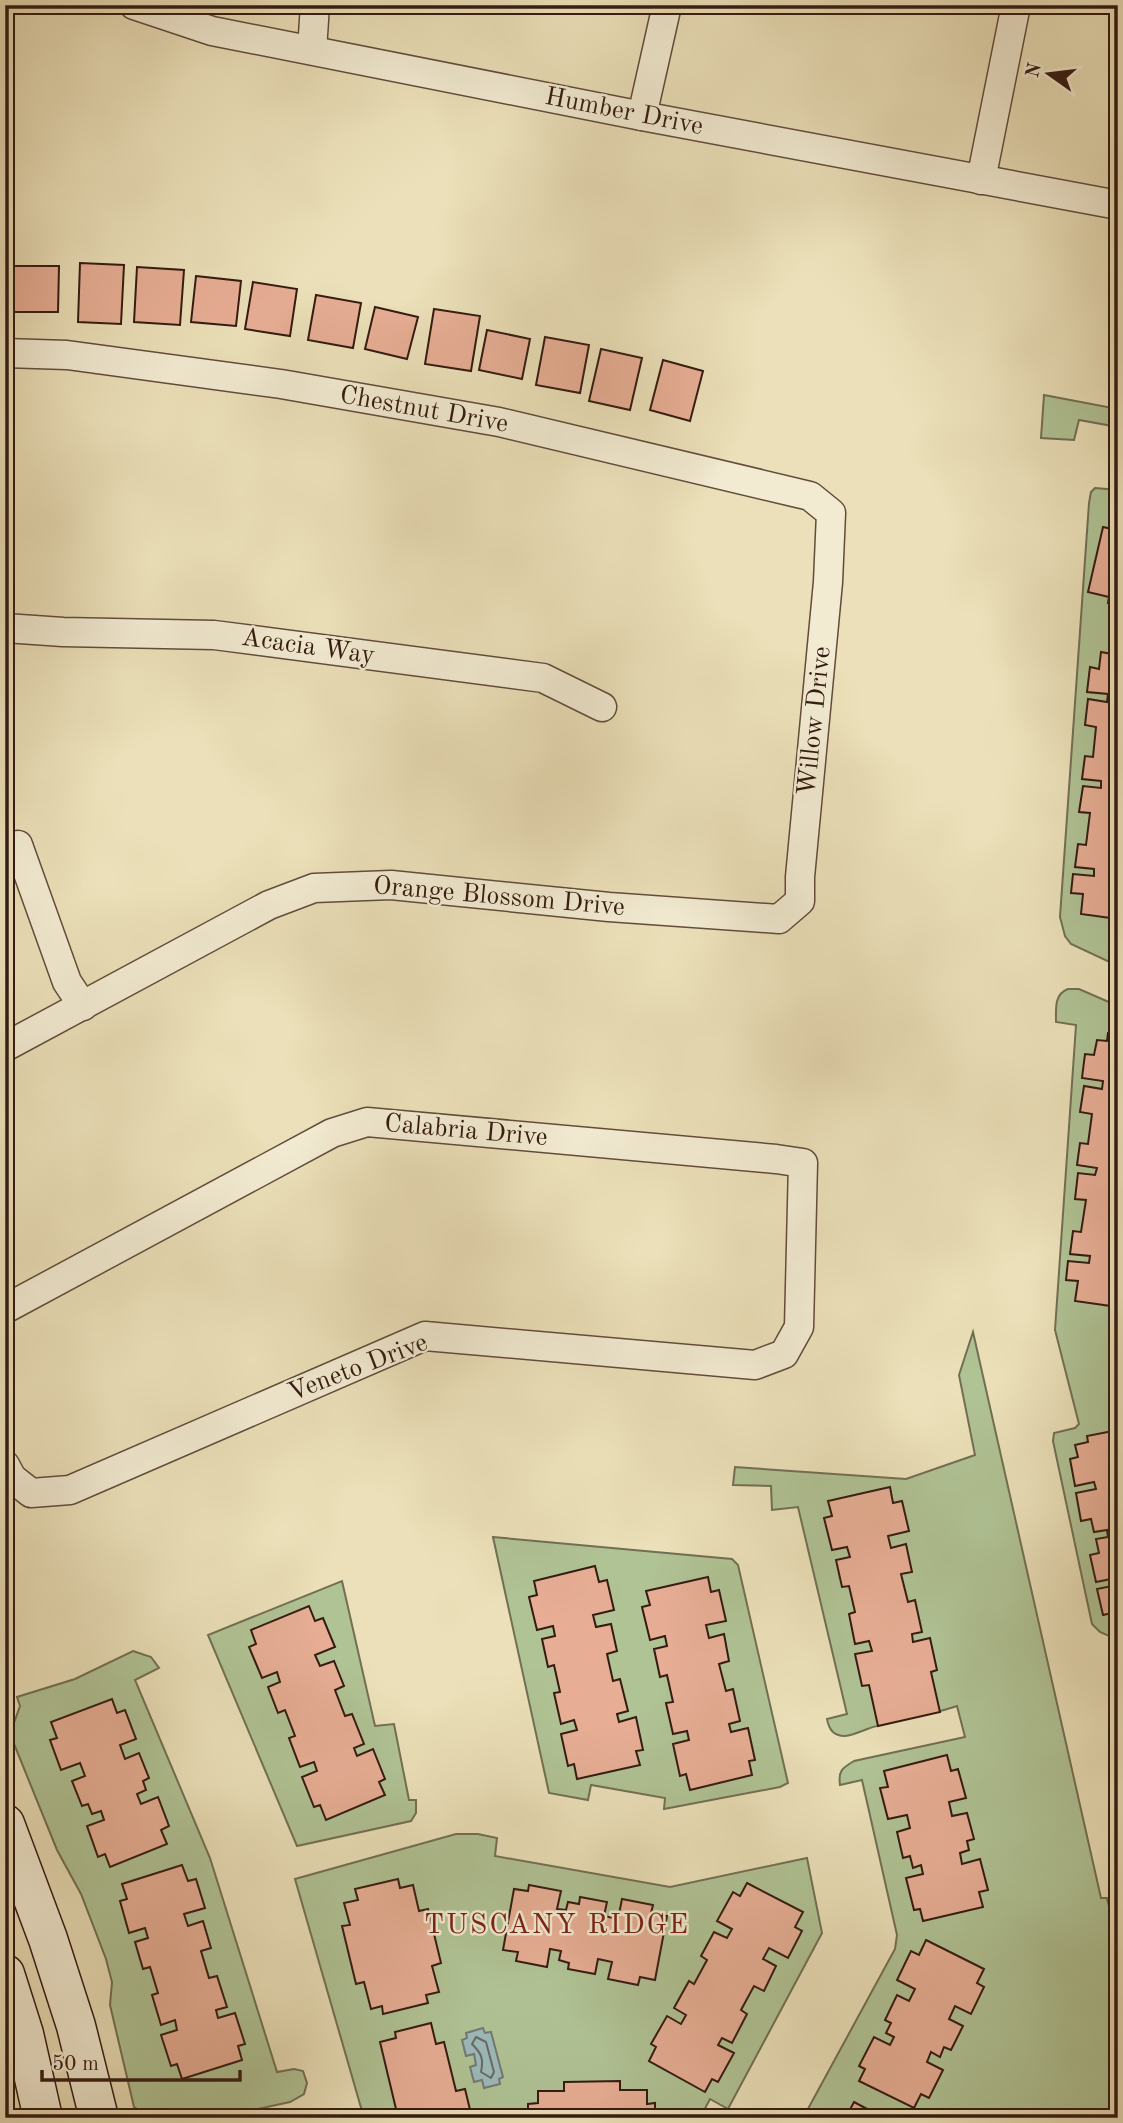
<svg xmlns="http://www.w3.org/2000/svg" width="1123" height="2123" viewBox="0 0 1123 2123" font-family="'Old Standard TT',serif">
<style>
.green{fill:#b0c395;stroke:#726f53;stroke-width:2}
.water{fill:#9cbaba;stroke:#727a76;stroke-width:2}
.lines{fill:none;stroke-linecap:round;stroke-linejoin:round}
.shore{stroke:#686a66;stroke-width:2}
.building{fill:#e7ae95;stroke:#341b11;stroke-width:2}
.minor-casing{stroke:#624c3b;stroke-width:31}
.secondary-casing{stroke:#341b11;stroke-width:41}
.minor{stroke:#f2ebd2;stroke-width:28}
.secondary{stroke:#f2ebd2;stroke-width:38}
.labels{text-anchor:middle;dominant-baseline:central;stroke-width:5;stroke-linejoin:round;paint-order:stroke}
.street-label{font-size:26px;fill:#341b11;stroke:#f2ebd2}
.neighbourhood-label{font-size:28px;letter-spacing:2px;fill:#7a1f14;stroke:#f2ebd2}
</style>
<rect width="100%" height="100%" fill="#ebe0b9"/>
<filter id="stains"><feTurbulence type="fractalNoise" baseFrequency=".00286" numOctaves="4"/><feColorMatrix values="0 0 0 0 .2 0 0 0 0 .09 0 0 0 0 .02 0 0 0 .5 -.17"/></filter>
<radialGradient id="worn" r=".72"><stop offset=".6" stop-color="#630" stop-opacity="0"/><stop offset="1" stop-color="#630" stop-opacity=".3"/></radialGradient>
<g class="green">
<polygon points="1044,395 1118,409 1118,427 1079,420 1074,440 1041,438"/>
<polygon points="1095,488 1118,490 1118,966 1071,944 1065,936 1060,917 1089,503 1091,492"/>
<path d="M 1068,989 L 1079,989 L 1118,1006 L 1118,1640 L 1100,1632 L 1092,1624 L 1053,1441 L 1054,1433 L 1075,1428 L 1079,1424 L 1055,1330 L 1076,1025 L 1056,1022 C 1056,1009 1054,994 1068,989 Z"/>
<path d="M 973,1332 L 1101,1898 L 1107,1898 L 1118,1945 L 1118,2118 L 803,2118 L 895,1949 L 897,1935 L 862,1780 L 840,1785 C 838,1771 842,1768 854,1761 L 965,1737 L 957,1706 C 931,1715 904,1718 877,1726 C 867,1728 855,1735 845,1736 C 833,1736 829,1729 827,1719 L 847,1714 L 798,1507 L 772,1510 L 771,1486 L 733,1485 L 735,1467 L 906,1479 L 975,1455 L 959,1375 Z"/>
<polygon points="493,1537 732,1559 738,1565 788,1783 780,1787 664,1809 665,1798 591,1785 588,1800 549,1793"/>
<polygon points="342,1581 375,1726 394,1724 409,1800 416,1800 416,1813 411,1821 297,1846 208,1635"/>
<polygon points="133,1651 151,1657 159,1668 135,1680 210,1858 277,2072 294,2069 303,2071 307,2083 304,2094 290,2102 215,2118 152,2118 134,2107 110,2005 112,1982 106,1959 81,1894 57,1850 10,1734 20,1706 17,1697 75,1679"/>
<polygon points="456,1834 478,1834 497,1838 495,1856 670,1887 807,1858 822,1933 728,2109 710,2099 700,2118 364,2118 295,1879"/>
</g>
<polygon class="water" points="483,2028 485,2033 491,2032 503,2077 499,2079 500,2084 484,2088 482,2080 474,2082 470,2067 476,2065 474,2054 466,2056 462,2040 467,2038 466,2033"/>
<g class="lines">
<path class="shore" d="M 476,2037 L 486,2042 L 494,2072 L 491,2078 L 481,2072 C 484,2058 481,2053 472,2044 Z"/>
</g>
<g class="building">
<polygon points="80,263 124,265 121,324 78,322"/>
<polygon points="13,266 59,266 58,312 12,312"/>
<polygon points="137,267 184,270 180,325 134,322"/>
<polygon points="196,276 241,281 236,326 191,322"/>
<polygon points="253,282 297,289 290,336 245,329"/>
<polygon points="316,295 361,303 353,348 308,340"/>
<polygon points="375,307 418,317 407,359 365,349"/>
<polygon points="434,309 480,316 471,371 425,364"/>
<polygon points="487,330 530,339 522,379 479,370"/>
<polygon points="545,337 589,345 580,393 536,385"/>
<polygon points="601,349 642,358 630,410 589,401"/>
<polygon points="663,360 703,371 690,421 650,410"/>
<polygon points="1103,527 1117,530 1118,528 1118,605 1108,603 1109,597 1088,592"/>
<polygon points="1114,646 1118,646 1118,919 1081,914 1083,894 1071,893 1073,874 1094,876 1094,869 1075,867 1078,844 1086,845 1090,813 1079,812 1083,786 1101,788 1101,781 1082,779 1085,756 1093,757 1096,727 1085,725 1088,699 1107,702 1108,694 1087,692 1090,667 1099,669 1101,652 1112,654"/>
<polygon points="1108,1033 1118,1034 1118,1307 1075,1301 1078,1281 1066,1280 1068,1261 1089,1263 1090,1256 1070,1254 1073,1231 1081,1232 1086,1200 1075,1199 1078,1173 1095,1175 1097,1168 1077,1165 1080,1143 1088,1144 1092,1114 1080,1112 1084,1086 1102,1089 1103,1081 1082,1078 1085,1054 1094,1055 1097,1040 1107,1041"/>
<polygon points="1118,1430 1118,1625 1114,1626 1112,1613 1103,1615 1097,1589 1117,1585 1116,1578 1096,1582 1090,1555 1099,1553 1096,1539 1108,1537 1107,1530 1094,1532 1091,1519 1081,1521 1076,1493 1096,1489 1094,1482 1075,1486 1070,1459 1078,1457 1075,1445 1088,1442 1087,1436"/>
<polygon points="890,1487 893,1503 902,1501 909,1531 888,1536 891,1548 906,1544 912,1572 901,1574 908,1602 915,1600 922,1632 912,1634 913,1642 930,1638 937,1670 931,1672 940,1712 878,1726 869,1685 862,1686 855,1654 872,1651 869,1641 855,1644 849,1614 855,1612 849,1586 842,1587 836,1560 850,1557 847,1547 832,1550 824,1518 832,1516 828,1501"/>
<polygon points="595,1566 599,1582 607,1580 614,1610 593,1615 596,1627 611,1624 617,1651 607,1654 613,1681 620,1679 628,1711 617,1714 619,1722 636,1717 643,1750 636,1751 640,1765 577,1779 574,1764 568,1766 561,1734 577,1730 574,1720 561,1724 554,1693 560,1692 554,1665 548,1667 542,1639 555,1636 553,1626 537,1630 529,1597 537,1595 534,1581"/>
<polygon points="708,1577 711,1592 719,1590 726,1621 706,1625 709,1638 724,1634 729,1661 719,1664 726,1691 733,1689 740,1721 729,1724 731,1732 748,1728 755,1760 749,1761 752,1775 690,1790 686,1774 680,1776 673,1744 689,1740 687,1731 673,1734 666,1703 673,1702 667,1675 660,1677 654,1649 667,1646 665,1636 650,1640 642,1607 650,1605 646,1591"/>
<polygon points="309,1606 315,1621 323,1618 335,1647 315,1655 320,1666 334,1661 344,1686 335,1690 345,1716 352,1714 364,1744 354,1748 357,1756 373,1749 385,1779 379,1782 385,1795 326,1820 320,1805 314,1807 302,1777 317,1771 314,1762 300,1767 289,1738 295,1736 285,1710 278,1713 268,1687 280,1682 277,1672 262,1678 249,1647 256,1644 251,1630"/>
<polygon points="112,1699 117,1713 125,1710 136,1739 120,1745 125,1759 139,1753 149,1778 143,1781 146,1790 137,1794 141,1804 158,1797 169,1826 161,1830 167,1844 110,1867 105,1854 98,1857 87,1826 104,1820 101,1811 92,1814 88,1804 82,1806 72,1781 85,1776 80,1763 61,1770 50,1740 57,1738 51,1722"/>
<polygon points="947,1755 951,1771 958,1769 966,1798 949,1802 952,1816 967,1813 974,1839 967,1841 969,1850 960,1853 962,1864 980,1859 988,1890 979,1892 983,1907 923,1921 920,1909 914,1910 906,1878 923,1874 921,1865 913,1868 910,1856 903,1858 897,1832 910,1828 907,1815 888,1819 880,1788 888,1787 884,1771"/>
<polygon points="182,1865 188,1881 196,1879 205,1908 184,1914 188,1926 203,1921 211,1948 201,1951 209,1978 217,1976 227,2007 216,2010 218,2018 235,2013 245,2044 238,2046 242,2060 182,2079 177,2064 171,2066 161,2035 177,2030 175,2020 161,2025 152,1995 158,1993 150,1967 143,1969 135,1942 148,1938 145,1928 129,1933 120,1901 127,1899 122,1884"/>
<polygon points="398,1879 400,1888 413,1885 419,1911 428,1909 441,1963 432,1966 439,1992 426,1995 428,2003 383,2014 382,2006 371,2009 364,1982 356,1984 342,1926 350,1925 344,1903 358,1900 355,1889"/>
<polygon points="747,1883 803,1912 795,1927 802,1931 788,1958 769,1948 763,1959 776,1966 764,1991 754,1986 741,2010 747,2014 732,2043 722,2038 718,2045 734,2053 718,2082 712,2079 705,2092 649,2061 656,2047 651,2044 667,2016 681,2024 686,2015 674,2008 689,1981 694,1984 707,1960 701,1956 714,1932 727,1938 732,1929 717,1921 733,1892 740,1896"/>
<polygon points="529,1885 561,1891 557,1909 566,1910 568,1902 579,1904 580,1897 607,1902 604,1916 618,1919 622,1899 653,1905 651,1913 667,1916 655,1980 640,1977 638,1985 608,1979 612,1962 598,1959 595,1974 568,1969 569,1963 559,1960 561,1951 550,1949 547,1967 516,1961 518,1952 503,1950 514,1889 528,1891"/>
<polygon points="926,1940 984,1969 977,1983 984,1987 971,2014 955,2006 949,2019 963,2026 951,2050 944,2047 940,2057 931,2052 927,2062 943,2070 929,2098 921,2094 914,2108 859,2081 865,2069 859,2066 874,2037 890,2045 894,2037 886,2033 891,2023 885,2020 897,1995 909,2001 915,1989 897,1980 911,1951 919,1955"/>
<polygon points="431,2023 436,2044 444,2042 456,2091 465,2089 472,2118 391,2118 389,2110 396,2109 380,2042 396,2038 395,2032"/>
<polygon points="620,2081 620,2090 647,2090 647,2104 655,2103 655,2118 528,2118 528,2104 538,2103 538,2091 564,2091 564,2082"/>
<polygon points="854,2102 884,2118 837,2118 840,2111 847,2115"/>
</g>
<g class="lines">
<defs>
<g id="minor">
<polyline points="134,5 212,31 642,116 1118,205"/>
<polyline points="312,50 315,5"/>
<polyline points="642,116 667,5"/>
<polyline points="981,180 1016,5"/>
<polyline points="5,353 67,355 281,384 499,422 810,496 831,513 828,582 800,877 800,901 779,919 609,907 391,885 314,888 269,905 5,1047"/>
<polyline points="5,628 63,632 214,635 543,678 602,707"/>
<polyline points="18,845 67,982 83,1006"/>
<polyline points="5,1309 332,1133 367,1122 776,1159 803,1163 799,1327 784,1354 755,1365 425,1336 70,1490 31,1493 12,1478 5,1465"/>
</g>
<g id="secondary">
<polyline points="5,1824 48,1939 76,2026 99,2118"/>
<polyline points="5,1974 24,2034 43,2118"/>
</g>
</defs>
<use href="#minor" class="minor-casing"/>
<use href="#secondary" class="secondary-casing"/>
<use href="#minor" class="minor"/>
<use href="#secondary" class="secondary"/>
</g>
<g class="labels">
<g class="street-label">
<text transform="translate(624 112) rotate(11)">Humber Drive</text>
<text transform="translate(424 410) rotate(10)">Chestnut Drive</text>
<text transform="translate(308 647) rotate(8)">Acacia Way</text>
<text transform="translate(815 721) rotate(-84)">Willow Drive</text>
<text transform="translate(499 897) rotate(5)">Orange Blossom Drive</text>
<text transform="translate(466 1131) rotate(5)">Calabria Drive</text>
<text transform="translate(358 1368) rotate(-21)">Veneto Drive</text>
</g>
<g class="neighbourhood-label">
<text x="557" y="1926">TUSCANY RIDGE</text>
</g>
</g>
<rect width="1123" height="2123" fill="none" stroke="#ebe0b9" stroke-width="28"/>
<rect x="7" y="7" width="1109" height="2109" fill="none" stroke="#341b11" stroke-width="3.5"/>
<rect x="14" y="14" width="1095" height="2095" fill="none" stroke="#341b11" stroke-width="2"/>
<g transform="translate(1049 74) rotate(284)" stroke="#f2ebd2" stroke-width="5" paint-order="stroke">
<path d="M0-5L12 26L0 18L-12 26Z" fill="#341b11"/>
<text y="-10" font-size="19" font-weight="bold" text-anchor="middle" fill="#341b11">N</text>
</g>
<path d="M42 2070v10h198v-10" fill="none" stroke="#341b11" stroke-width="3.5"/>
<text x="52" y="2070" font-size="21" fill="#341b11" stroke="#f2ebd2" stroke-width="5" paint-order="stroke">50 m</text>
<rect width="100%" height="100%" filter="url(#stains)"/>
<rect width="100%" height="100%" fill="url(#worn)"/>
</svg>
